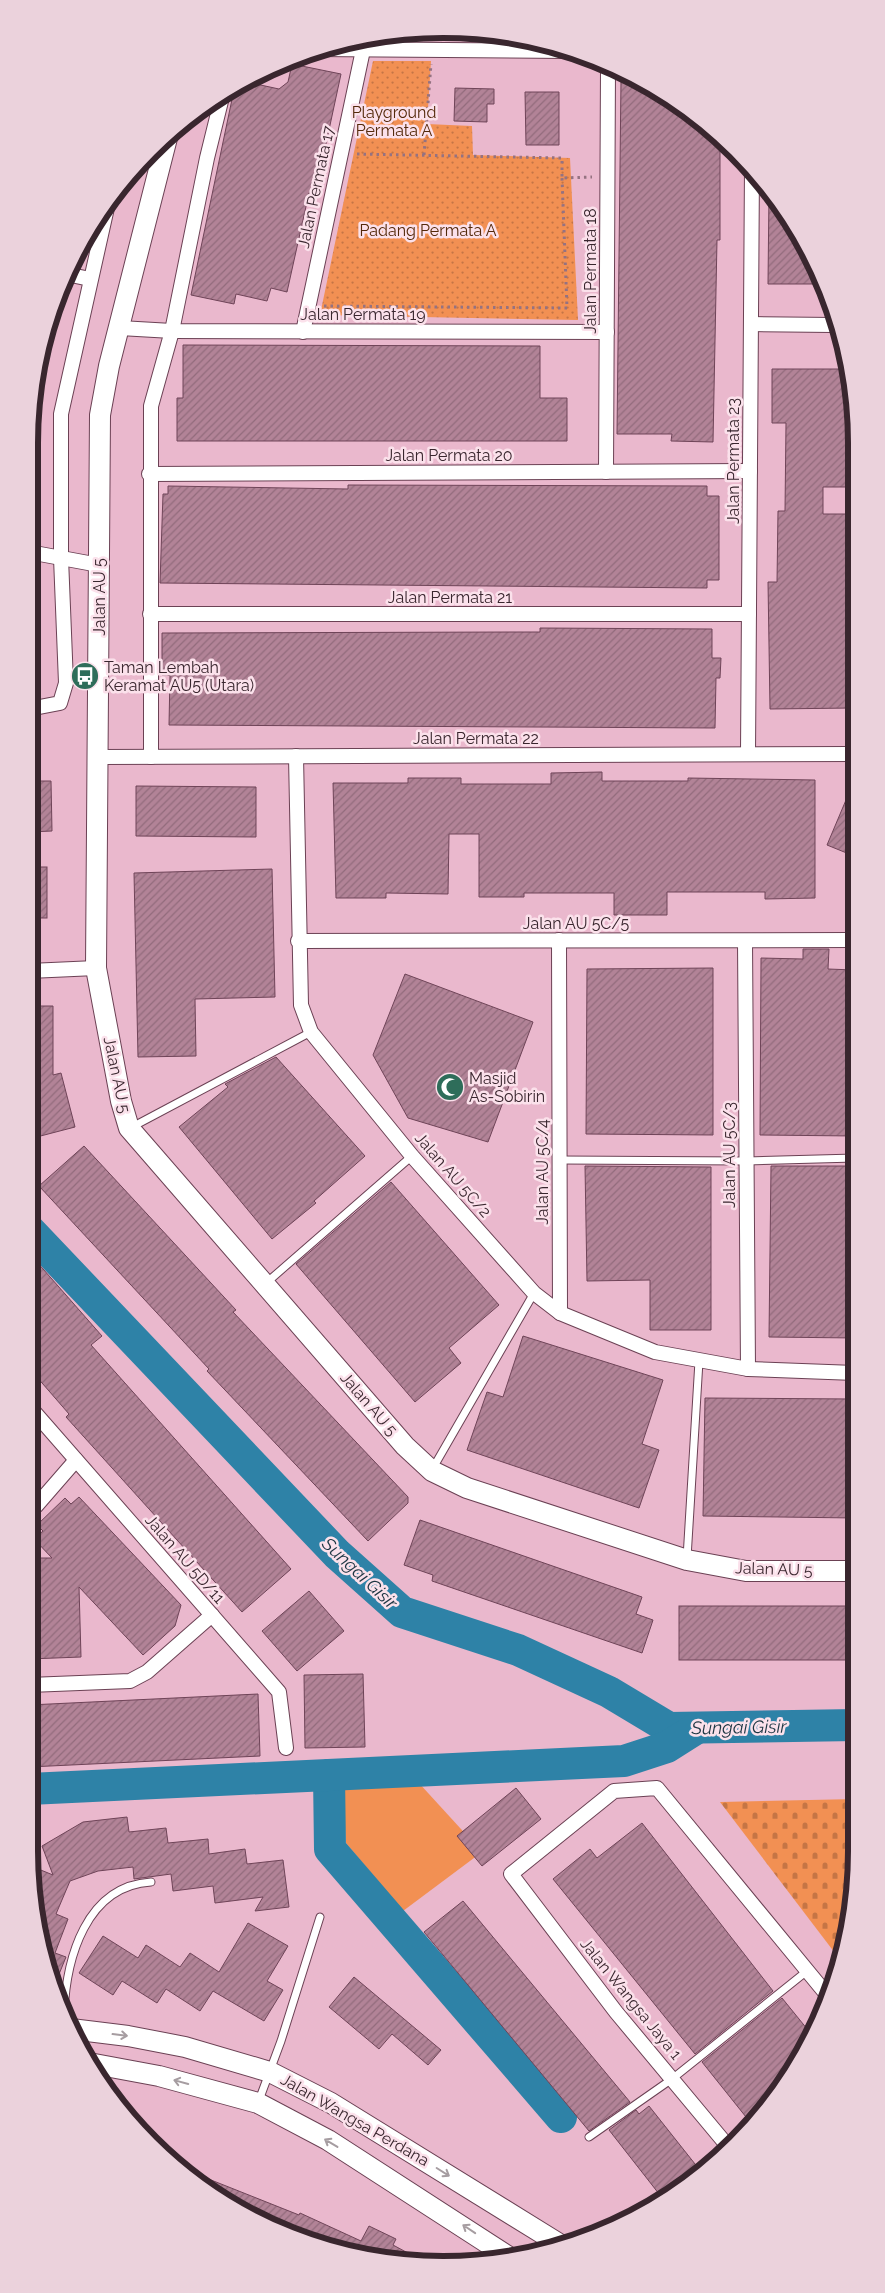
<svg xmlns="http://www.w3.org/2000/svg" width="885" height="2293" viewBox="0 0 885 2293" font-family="Raleway,sans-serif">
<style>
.green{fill:#f29053}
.cemetery{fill:url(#cemetery-stones)}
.park{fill:url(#park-dots)}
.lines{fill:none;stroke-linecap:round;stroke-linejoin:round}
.river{stroke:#2e82a7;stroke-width:32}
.building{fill:url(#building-hatch);stroke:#6f4458}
.service-casing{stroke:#6b4154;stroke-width:9}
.minor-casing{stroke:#6b4154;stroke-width:16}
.secondary-casing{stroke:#6b4154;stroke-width:22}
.path{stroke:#957281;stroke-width:3;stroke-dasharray:2.5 4;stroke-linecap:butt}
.service{stroke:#fff;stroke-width:7}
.minor{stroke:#fff;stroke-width:14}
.secondary{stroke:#fff;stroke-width:20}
.oneway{stroke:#a69da1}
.labels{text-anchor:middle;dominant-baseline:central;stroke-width:5;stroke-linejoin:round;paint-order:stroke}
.park-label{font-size:16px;fill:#54290a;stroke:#fbe1eb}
.street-label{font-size:16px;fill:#39262e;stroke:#fbe1eb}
.poi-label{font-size:16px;fill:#39262e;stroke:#fbe1eb;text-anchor:start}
.water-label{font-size:18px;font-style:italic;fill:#1c3542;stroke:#fbe1eb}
.rim{fill:none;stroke:#39262e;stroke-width:6}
</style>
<defs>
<pattern id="cemetery-stones" width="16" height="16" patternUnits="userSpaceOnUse" patternTransform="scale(1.25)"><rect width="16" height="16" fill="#f29053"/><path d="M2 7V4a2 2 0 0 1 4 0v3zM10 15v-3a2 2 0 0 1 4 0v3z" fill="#c57545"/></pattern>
<pattern id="park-dots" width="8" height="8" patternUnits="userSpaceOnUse" patternTransform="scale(1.25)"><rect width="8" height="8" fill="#f29053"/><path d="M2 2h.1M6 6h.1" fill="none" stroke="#c57545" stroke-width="1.8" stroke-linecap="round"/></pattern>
<pattern id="building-hatch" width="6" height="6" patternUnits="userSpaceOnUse" patternTransform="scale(1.25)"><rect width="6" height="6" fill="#b28397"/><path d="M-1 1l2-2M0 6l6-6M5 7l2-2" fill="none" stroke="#926b7c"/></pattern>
</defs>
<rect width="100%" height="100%" fill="#eab8cd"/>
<polygon class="green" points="418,1782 482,1852 403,1911 346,1843 342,1785"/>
<polygon class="cemetery" points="856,1799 856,1851 841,1961 720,1802"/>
<polygon class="park" points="373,61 431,61 427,124 472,126 473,155 570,158 578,320 320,315"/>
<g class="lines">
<g class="river">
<polyline points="29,1230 337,1554 402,1612 518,1650 609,1692 669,1728 856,1725"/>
<polyline points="329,1775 330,1849 561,2117"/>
<polyline points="29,1789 624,1761 667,1747 697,1728"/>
</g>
</g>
<g class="building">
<polygon points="292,64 341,74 315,195 309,193 287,292 271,288 267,301 236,294 234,304 191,295 235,85 242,81 279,89 288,82"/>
<polygon points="621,79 630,79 672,98 720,140 720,240 717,240 713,442 671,441 672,434 617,434"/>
<polygon points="455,88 494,89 494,104 487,104 487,122 454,121"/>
<polygon points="525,92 559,92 559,145 526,145"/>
<polygon points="769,193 814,260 821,284 768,284"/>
<polygon points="183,345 540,346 540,398 567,398 567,441 177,441 177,398 183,398"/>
<polygon points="772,369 847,369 853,388 853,487 823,487 823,514 853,514 853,708 770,709 768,582 777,582 778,511 785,511 786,423 772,423"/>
<polygon points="348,485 707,486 707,496 719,496 719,580 707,580 707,588 160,583 163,494 168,494 168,486 348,489"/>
<polygon points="540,628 712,629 712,658 721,658 720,678 716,678 715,728 169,725 170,675 162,675 162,633 512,632 540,632"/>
<polygon points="602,772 602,781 688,781 688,778 815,780 815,898 765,899 765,892 667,892 667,915 614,915 614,893 524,893 524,897 479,897 479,834 449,834 448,894 386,893 386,898 336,898 333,783 408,783 408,778 461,778 461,784 551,784 551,773"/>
<polygon points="29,781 51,781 52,831 29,832"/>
<polygon points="854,781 854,856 827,845"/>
<polygon points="136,786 256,787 256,837 136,836"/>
<rect x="29" y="867" width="18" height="51"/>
<polygon points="272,869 275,997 195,999 196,1056 138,1057 134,873"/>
<polygon points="803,949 829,949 828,969 854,970 854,1136 760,1135 761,958 803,959"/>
<polygon points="713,968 713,1135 586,1134 587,969"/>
<polygon points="405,974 533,1022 488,1142 408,1118 373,1055"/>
<polygon points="29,1006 53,1006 53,1075 61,1073 75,1127 29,1139"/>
<polygon points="276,1057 365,1156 314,1201 316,1203 272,1239 179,1127 228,1087 225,1084"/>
<polygon points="84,1146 236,1310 233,1312 408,1497 408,1503 368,1541 207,1371 209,1369 39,1186"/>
<polygon points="585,1166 711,1167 711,1330 650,1330 650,1280 587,1281"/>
<polygon points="771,1166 855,1166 855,1338 769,1337"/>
<polygon points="391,1182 499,1305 449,1348 461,1363 415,1402 296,1264"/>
<polygon points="29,1253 102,1336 91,1345 291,1569 242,1612 66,1417 69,1414 29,1368"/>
<polygon points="523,1336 663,1380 642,1444 659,1450 639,1508 467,1450 487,1392 503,1397"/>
<polygon points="705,1398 855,1399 855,1518 703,1516"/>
<polygon points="79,1497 181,1605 175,1626 143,1655 79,1587 81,1657 29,1659 29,1558 52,1558 34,1539 43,1531 37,1525 65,1498 71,1504"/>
<polygon points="420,1520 642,1597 636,1614 653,1620 642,1653 432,1581 433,1575 404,1565"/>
<polygon points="309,1591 344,1631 297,1671 262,1631"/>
<rect x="679" y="1606" width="177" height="54"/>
<polygon points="363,1674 365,1747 305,1748 304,1675"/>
<polygon points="258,1694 260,1756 29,1767 29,1705"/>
<polygon points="516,1788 541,1819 482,1866 457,1836"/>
<polygon points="127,1817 129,1832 166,1828 168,1843 208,1839 209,1854 245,1849 247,1864 283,1860 289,1907 255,1911 263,1897 215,1903 213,1886 173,1891 171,1874 134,1879 133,1867 98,1871 70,1881 56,1914 68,1919 55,1953 66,1957 53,1989 31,1866 53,1875 42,1846 83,1822"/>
<polygon points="642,1823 773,1991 695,2054 553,1879 590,1849 597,1858"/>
<polygon points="463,1901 630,2102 589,2131 424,1932"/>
<polygon points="248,1923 288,1946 267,1981 283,1990 264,2021 213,1991 200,2011 166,1989 157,2003 122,1981 113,1995 79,1973 103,1936 138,1958 146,1945 180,1967 190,1953 219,1972"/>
<polygon points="354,1977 441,2050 428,2065 392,2034 379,2049 329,2007"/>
<polygon points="782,1998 812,2035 771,2102 750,2122 702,2062"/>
<polygon points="649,2106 699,2169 672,2195 663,2199 609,2130 636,2110 639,2114"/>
<polygon points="201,2176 299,2215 300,2213 361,2241 369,2226 396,2239 393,2245 421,2260 388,2261 310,2242 236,2209 199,2179"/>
</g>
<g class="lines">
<defs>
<g id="service">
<polyline points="495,51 495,34"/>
<polyline points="132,1127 311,1032"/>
<polyline points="560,1160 747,1161 855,1158"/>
<polyline points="265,1284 412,1156"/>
<polyline points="433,1468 534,1293"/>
<polyline points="687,1558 699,1361"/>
<path d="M 64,2014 C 66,1958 86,1886 151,1882"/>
<polyline points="258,2103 281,2041 320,1917"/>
<polyline points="589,2137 672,2079 807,1971"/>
</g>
<g id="minor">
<polyline points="315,49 568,51"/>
<polyline points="66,274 90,279"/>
<polyline points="751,324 833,325"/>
<polyline points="120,328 172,331 607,332"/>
<polyline points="303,332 363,50"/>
<polyline points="606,472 608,69"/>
<polyline points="149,474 750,471"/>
<polyline points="29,552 99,565"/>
<polyline points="150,614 749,614"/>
<polyline points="29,709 60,703 66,683 61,558 61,414 109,199"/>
<polyline points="748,754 752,168"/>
<polyline points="296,756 301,1005 311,1032 412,1156 534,1293 560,1313 655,1352 748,1369 855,1373"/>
<polyline points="99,757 854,754"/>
<polyline points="151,757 151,406 172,331 207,158 223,93"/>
<polyline points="559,940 560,1313"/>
<polyline points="298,941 854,940"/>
<polyline points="745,941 748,1369"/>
<polyline points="29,971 96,968"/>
<polyline points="29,1406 279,1692 286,1748"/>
<polyline points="29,1508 36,1506 76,1460"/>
<polyline points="29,1685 130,1681 147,1672 212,1615"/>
<polyline points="726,2144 616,2012 511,1874 614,1791 657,1788 828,1996"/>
</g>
<g id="secondary">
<polyline points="168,134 109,366 100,415 96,968 121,1101 129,1128 405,1446 432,1471 467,1488 687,1560 746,1571 856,1571"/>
<polyline points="71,2029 128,2036 185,2047 270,2072 331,2103 561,2245"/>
<polyline points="89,2063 159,2076 258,2103 328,2140 509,2257"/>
</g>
</defs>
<use href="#service" class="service-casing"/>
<use href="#minor" class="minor-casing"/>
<use href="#secondary" class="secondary-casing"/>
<g class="path">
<polyline points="357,154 562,158 562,178 592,177"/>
<polyline points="424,155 431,64"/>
<polyline points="324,306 567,308 562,178"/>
</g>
<use href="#service" class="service"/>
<use href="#minor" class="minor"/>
<use href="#secondary" class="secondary"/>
</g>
<defs><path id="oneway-shaft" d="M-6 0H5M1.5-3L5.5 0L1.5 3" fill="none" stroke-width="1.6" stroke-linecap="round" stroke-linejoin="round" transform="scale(1.25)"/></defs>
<g class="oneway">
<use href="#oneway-shaft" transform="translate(120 2035) rotate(7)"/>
<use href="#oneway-shaft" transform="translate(181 2082) rotate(-165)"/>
<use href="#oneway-shaft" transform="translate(331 2143) rotate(-149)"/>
<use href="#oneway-shaft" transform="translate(443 2172) rotate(32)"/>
<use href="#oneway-shaft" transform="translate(469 2229) rotate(-146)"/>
</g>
<defs>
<symbol id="bus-disc" viewBox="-11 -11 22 22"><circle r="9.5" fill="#2e6d5a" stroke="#fbe1eb"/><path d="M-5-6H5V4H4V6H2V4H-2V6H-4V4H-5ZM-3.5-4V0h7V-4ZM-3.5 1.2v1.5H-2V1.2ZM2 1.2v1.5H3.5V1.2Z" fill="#fff"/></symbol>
<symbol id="mosque-disc" viewBox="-11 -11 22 22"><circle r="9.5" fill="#2e6d5a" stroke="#fbe1eb"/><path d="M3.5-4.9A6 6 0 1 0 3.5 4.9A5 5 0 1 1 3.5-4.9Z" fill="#fff"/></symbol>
</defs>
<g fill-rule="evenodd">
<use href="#bus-disc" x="69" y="660" width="32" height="32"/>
<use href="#mosque-disc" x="434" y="1071" width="32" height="32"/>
</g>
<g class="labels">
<g class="park-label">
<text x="394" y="112">Playground<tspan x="394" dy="18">Permata A</tspan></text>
<text x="428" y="230">Padang Permata A</text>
</g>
<g class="street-label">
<text transform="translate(316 187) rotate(-78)">Jalan Permata 17</text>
<text transform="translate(590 271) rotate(-90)">Jalan Permata 18</text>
<text x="363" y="314">Jalan Permata 19</text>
<text x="449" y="455">Jalan Permata 20</text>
<text transform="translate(733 461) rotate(-90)">Jalan Permata 23</text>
<text transform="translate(99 597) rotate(-90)">Jalan AU 5</text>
<text x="450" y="597">Jalan Permata 21</text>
<text x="476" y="738">Jalan Permata 22</text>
<text x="576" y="923">Jalan AU 5C/5</text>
<text transform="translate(117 1075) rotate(78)">Jalan AU 5</text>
<text transform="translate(729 1155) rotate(-90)">Jalan AU 5C/3</text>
<text transform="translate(542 1172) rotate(-90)">Jalan AU 5C/4</text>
<text transform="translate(453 1175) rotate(49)">Jalan AU 5C/2</text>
<text transform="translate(369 1404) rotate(49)">Jalan AU 5</text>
<text transform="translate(185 1559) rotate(49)">Jalan AU 5D/11</text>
<text transform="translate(774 1569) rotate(2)">Jalan AU 5</text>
<text transform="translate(631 1999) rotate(51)">Jalan Wangsa Jaya 1</text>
<text transform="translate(355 2120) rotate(30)">Jalan Wangsa Perdana</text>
</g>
<g class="poi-label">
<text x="104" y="667">Taman Lembah<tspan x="104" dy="18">Keramat AU5 (Utara)</tspan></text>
<text x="469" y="1078">Masjid<tspan x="469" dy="18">As-Sobirin</tspan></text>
</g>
<g class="water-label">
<text transform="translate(360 1573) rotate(43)">Sungai Gisir</text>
<text transform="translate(739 1727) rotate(-1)">Sungai Gisir</text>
</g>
</g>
<path d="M0 0H885V2293H0ZM443 38H443A405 405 0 0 1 848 443V1851A405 405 0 0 1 443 2256H443A405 405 0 0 1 38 1851V443A405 405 0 0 1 443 38Z" fill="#ebd2dc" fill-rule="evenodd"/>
<path class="rim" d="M443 38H443A405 405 0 0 1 848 443V1851A405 405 0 0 1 443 2256H443A405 405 0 0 1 38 1851V443A405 405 0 0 1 443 38Z"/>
</svg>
